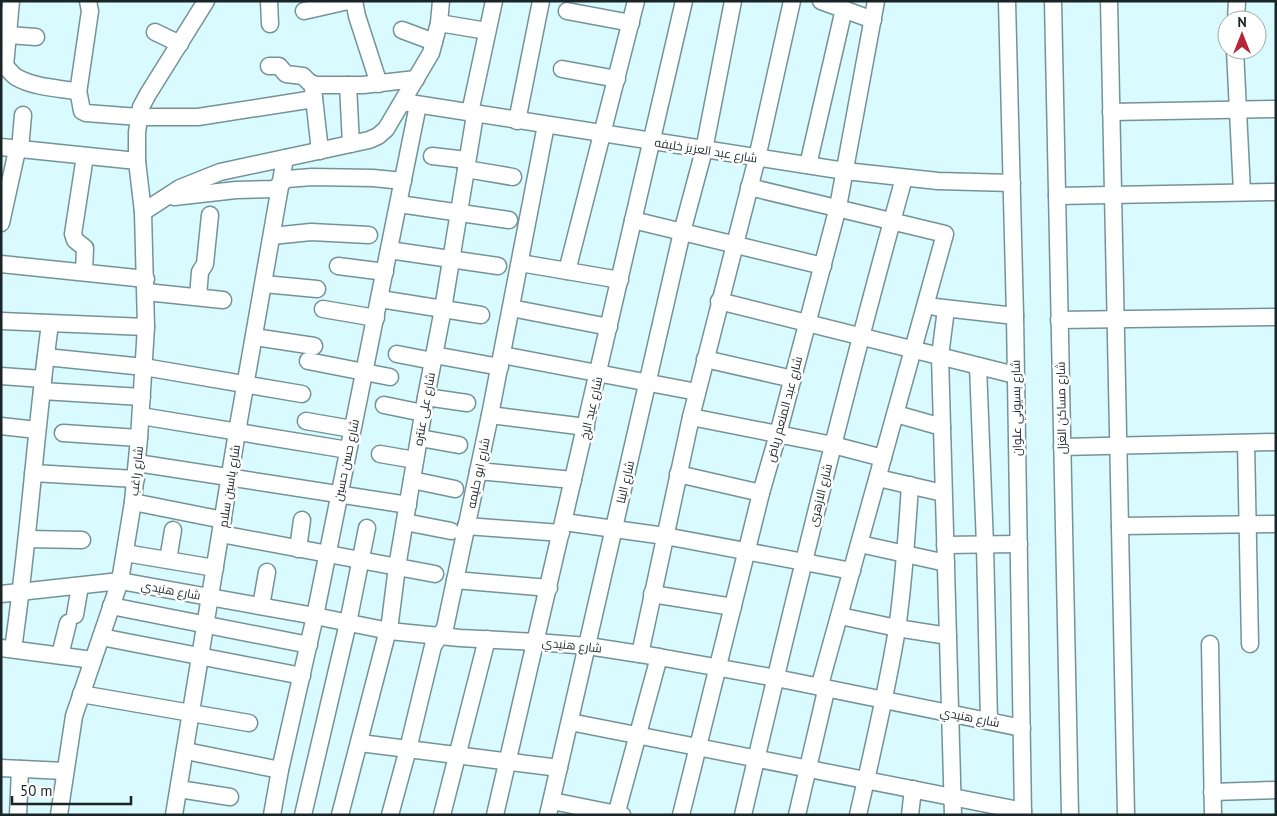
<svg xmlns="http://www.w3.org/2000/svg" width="1277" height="816" viewBox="0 0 1277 816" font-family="'PT Sans',Cairo,sans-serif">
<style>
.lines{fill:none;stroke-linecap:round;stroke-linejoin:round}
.street-casing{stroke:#749397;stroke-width:19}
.street{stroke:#fff;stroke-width:16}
.labels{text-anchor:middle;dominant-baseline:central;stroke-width:5;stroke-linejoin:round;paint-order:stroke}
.street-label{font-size:12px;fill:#192527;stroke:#fff}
</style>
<rect width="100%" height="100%" fill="#d9faff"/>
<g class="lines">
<defs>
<g id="street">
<polyline points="269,1 270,24"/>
<polyline points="354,1 357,16 379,84"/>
<polyline points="821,1 873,20"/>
<polyline points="1007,1 1015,316 1023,815"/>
<polyline points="1053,1 1070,815"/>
<polyline points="1109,1 1126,815"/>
<polyline points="304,11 348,1"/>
<polyline points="567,11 631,23"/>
<polyline points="1236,20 1237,1"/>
<polyline points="439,23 487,31"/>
<polyline points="402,30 434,42"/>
<polyline points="155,32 180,44"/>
<polyline points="8,35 36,37"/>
<polyline points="1235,50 1242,192"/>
<path d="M 1,64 C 8,67 10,73 16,77 C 33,87 56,88 75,91 L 79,95 L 82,111 L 86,113 L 139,117 L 198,117 L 314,99"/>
<polyline points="5,66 11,1"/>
<polyline points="269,66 279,66 286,74 303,76 309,82 316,85 363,85 416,79"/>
<polyline points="562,69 617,79"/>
<polyline points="348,85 351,144"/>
<polyline points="313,89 320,151"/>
<polyline points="78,93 90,11 88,1"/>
<polyline points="403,102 845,171 938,181 1012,183"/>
<polyline points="1111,112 1276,109"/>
<polyline points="517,121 541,1"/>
<polyline points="1,147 137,161"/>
<polyline points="432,156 467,160"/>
<polyline points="808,165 844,9"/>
<polyline points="466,169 513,177"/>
<polyline points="749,187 945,234 821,681 825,695 797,815"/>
<polyline points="1057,196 1276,192"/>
<polyline points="174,197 236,190 274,189 287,179 312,177 373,178 403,181"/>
<polyline points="399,204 509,220"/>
<polyline points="143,212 180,188 220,172 369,140 378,136 386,129 431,53 439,23 441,1"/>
<polyline points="633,220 823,266"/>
<polyline points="1,223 16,155 20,149 23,115"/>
<polyline points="272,236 311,232 369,235"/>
<polyline points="389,250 498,266"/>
<polyline points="520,263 620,280"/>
<polyline points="1,264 146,279"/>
<polyline points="338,266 385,272"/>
<polyline points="567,271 636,1"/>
<polyline points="84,272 85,248 75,240 73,234 85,156"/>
<polyline points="264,284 317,289"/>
<polyline points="146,292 223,300"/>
<polyline points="198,297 200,272 205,264 210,215"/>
<polyline points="380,299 481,315"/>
<polyline points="719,301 1015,375"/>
<polyline points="935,307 1015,316"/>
<polyline points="511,308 609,327"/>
<polyline points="323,309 376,318"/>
<polyline points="946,309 940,356 953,815"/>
<polyline points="1059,320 1276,317"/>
<polyline points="1,321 146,327"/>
<polyline points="254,337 314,346"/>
<polyline points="397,354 433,361"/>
<polyline points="434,355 500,367"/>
<polyline points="502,355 697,392"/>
<polyline points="46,357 144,367 302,394"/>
<polyline points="705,359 793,379"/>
<polyline points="308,361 390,377"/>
<polyline points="978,366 985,545 989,721"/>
<polyline points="1,376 43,379"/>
<polyline points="42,391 142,397"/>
<polyline points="426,397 467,403"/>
<polyline points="384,405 423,413"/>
<polyline points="896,414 942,427"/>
<polyline points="490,415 586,427"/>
<polyline points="141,416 348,450"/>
<polyline points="691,417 833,445 883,458"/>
<polyline points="306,421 352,429"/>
<polyline points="1,426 37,430"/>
<polyline points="63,433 139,438"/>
<polyline points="420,438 459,445"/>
<polyline points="1246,443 1250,644"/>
<polyline points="1062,447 1276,442"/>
<polyline points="380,454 415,460"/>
<polyline points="137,463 408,505"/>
<polyline points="478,471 573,480"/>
<polyline points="33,473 136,479"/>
<polyline points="678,474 761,493"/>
<polyline points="878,478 943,493"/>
<polyline points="412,480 455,489"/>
<polyline points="133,502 223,520"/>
<polyline points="405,522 451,531"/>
<polyline points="564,522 665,536 852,571"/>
<polyline points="466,526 561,533"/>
<polyline points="1120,526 1276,524"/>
<polyline points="221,534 435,574"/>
<polyline points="27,539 82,540"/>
<polyline points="860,544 946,563"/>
<polyline points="945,545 1019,544"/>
<polyline points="298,549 302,520"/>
<polyline points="125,553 215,568"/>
<polyline points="168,560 173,530"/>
<polyline points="455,580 549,588"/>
<polyline points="1,594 120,581 315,616 389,631 460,638 536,642 588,646 659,657 776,678 1022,728"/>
<polyline points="652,594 733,607"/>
<polyline points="111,606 309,645"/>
<polyline points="261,606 267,572"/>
<polyline points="75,615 80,586"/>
<polyline points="840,616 897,628 948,636"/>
<polyline points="101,637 302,676"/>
<polyline points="1210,644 1213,815"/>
<polyline points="1,648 93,660"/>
<path d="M 13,649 C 29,541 35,432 50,324"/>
<polyline points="640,654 691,417 757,158 792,1"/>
<polyline points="60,655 68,623"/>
<polyline points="81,694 249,723"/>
<polyline points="570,722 1023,811"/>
<polyline points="360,743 559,768"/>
<polyline points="186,751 280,770"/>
<polyline points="1,768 65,771"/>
<polyline points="179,789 230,797"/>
<polyline points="1212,792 1276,790"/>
<polyline points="552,801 622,815"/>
<polyline points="18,815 20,769"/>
<polyline points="59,815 74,716 120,581 133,502 139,438 146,327 143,212 137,161 137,132 141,107 148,94 206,1"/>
<polyline points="174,815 237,432 285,158"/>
<polyline points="272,815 280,770 315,616 418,105"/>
<polyline points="303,815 348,623 367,528"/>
<polyline points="340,815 390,622 397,567 426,397 443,309 474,121 471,108 494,1"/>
<polyline points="390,815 408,749 433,646 445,628 490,415 546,125"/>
<polyline points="442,815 487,639"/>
<polyline points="495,815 684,1"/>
<polyline points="548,815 682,232 704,150 733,1"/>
<polyline points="616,815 659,657"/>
<polyline points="681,815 761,493 778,434 838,207 876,1"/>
<path d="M 743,815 C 793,602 845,389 904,178"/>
<path d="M 858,815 C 872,753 887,691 897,629 C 904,581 907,533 910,485"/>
<polyline points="910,815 913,789"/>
</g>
</defs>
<use href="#street" class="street-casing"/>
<use href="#street" class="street"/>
</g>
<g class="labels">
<g class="street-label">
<text transform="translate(706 150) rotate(9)">شارع عبد العزيز خليفه</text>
<text transform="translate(591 408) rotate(-77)">شارع عيد الرخ</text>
<text transform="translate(1016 408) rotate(-91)">شارع بسيوني علوان</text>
<text transform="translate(1061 408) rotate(-91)">شارع مساكن الغزل</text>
<text transform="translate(424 409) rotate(-80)">شارع على عنتره</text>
<text transform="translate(784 409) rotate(-75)">شارع عبد المنعم رياض</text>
<text transform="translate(346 460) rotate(-78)">شارع حسن حسين</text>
<text transform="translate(136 471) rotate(-84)">شارع راغب</text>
<text transform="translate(478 473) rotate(-78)">شارع ابو حليمه</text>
<text transform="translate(625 482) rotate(-77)">شارع البنا</text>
<text transform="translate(229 486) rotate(-81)">شارع ياسين سلام</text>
<text transform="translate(820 495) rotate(-76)">شارع الازهرى</text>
<text transform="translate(171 590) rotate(10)">شارع هنيدي</text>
<text transform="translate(572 645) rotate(6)">شارع هنيدي</text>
<text transform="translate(970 717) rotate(11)">شارع هنيدي</text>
</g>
</g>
<rect width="1277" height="816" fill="none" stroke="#192527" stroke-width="5"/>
<g transform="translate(1242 35)"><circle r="24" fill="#ffffff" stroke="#a3a8a9"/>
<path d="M0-4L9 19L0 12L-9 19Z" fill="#b62439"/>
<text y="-8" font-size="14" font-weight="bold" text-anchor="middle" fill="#192527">N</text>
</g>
<path d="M12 796v8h119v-8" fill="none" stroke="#192527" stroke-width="2.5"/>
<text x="20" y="796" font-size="15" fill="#192527" stroke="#ffffff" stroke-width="4" paint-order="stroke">50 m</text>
</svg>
